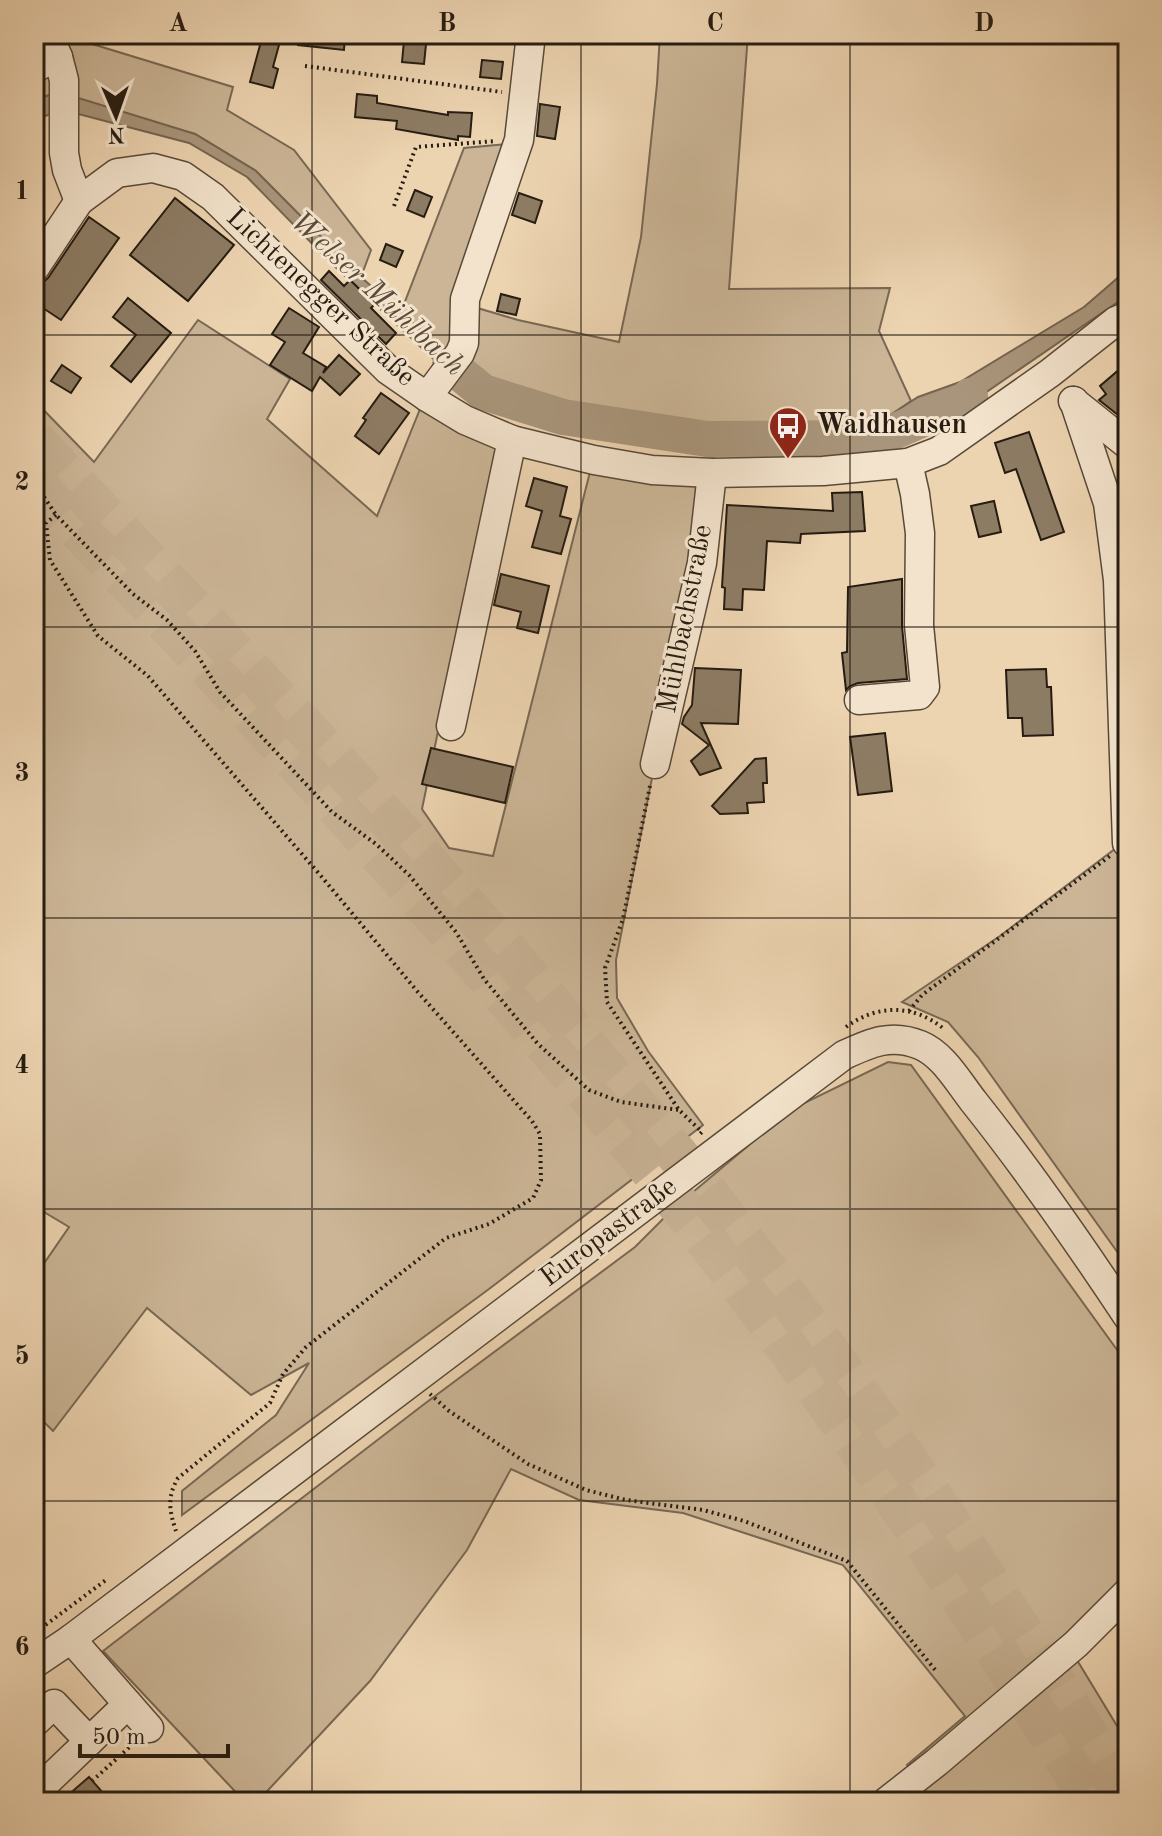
<svg xmlns="http://www.w3.org/2000/svg" width="1162" height="1836" viewBox="0 0 1162 1836" font-family="'Old Standard TT',serif">
<style>
.green{fill:#cbb596;stroke:#786854;stroke-width:2}
.water{fill:#a9957b;stroke:#756551;stroke-width:2}
.lines{fill:none;stroke-linecap:round;stroke-linejoin:round}
.river{stroke:#a9957b;stroke-width:36}
.building{fill:#8d7c64;stroke:#261c11;stroke-width:2}
.highway-tunnel{stroke:#c5af91;stroke-width:42;stroke-dasharray:42 21;stroke-linecap:butt}
.minor-casing{stroke:#584a39;stroke-width:31}
.path{stroke:#261c11;stroke-width:4;stroke-dasharray:2 4;stroke-linecap:butt}
.minor{stroke:#f3e3cc;stroke-width:28}
.grid{fill:none;stroke:#261c11;stroke-width:2;stroke-opacity:0.55}
.labels{text-anchor:middle;dominant-baseline:central;stroke-width:6;stroke-linejoin:round;paint-order:stroke}
.street-label{font-size:28px;fill:#261c11;stroke:#f3e3cc}
.poi-label{font-size:28px;font-weight:bold;fill:#261c11;stroke:#f3e3cc;text-anchor:start}
.water-label{font-size:30px;font-style:italic;fill:#5a4c3b;stroke:#f3e3cc}
.neatline{fill:none;stroke:#261c11;stroke-width:3}
.grid-label{font-size:26px;text-anchor:middle;font-weight:bold;fill:#261c11}
</style>
<rect width="100%" height="100%" fill="#edd4b1"/>
<filter id="stains"><feTurbulence type="fractalNoise" baseFrequency=".0025" numOctaves="4"/><feColorMatrix values="0 0 0 0 .2 0 0 0 0 .09 0 0 0 0 .02 0 0 0 .5 -.17"/></filter>
<radialGradient id="worn" r=".72"><stop offset=".6" stop-color="#630" stop-opacity="0"/><stop offset="1" stop-color="#630" stop-opacity=".3"/></radialGradient>
<g class="green">
<polygon points="34,34 64,34 66,36 233,87 227,110 294,150 371,250 361,277 256,171 195,134 49,95 34,101"/>
<polygon points="660,34 748,34 729,289 890,288 879,331 911,401 879,423 710,431 570,410 490,387 455,361 401,312 464,148 518,143 464,304 518,320 619,342 641,237 657,84"/>
<polygon points="198,320 290,379 267,419 377,516 420,409 497,445 422,809 449,848 493,856 592,464 711,480 616,960 617,998 648,1051 703,1125 489,1289 182,1515 182,1491 276,1415 309,1363 251,1395 147,1308 53,1431 34,1412 34,1278 69,1227 34,1206 34,1127 43,1112 44,941 34,906 34,400 94,462"/>
<polygon points="1128,839 1128,1267 978,1057 948,1022 902,1002 1000,936"/>
<polygon points="888,1062 911,1065 1128,1365 1128,1577 1068,1641 1077,1660 1128,1744 1128,1802 932,1802 907,1765 965,1716 843,1565 683,1513 579,1500 511,1469 467,1550 370,1681 257,1802 245,1802 103,1651 423,1405 635,1247 674,1208 792,1109"/>
</g>
<polygon class="water" points="49,95 72,96 195,134 256,171 361,277 455,361 490,387 570,410 710,431 878,423 918,397 960,382 1084,307 1128,269 1128,295 982,395 880,438 707,439 563,417 483,392 442,367 329,261 247,177 189,143 67,111 50,114 34,121 34,101"/>
<g class="lines">
<polyline class="river" points="450,365 483,392 563,417 707,439 880,438 964,401 970,396"/>
</g>
<g class="building">
<polygon points="263,34 282,34 273,67 278,69 273,88 250,82"/>
<polygon points="299,34 345,34 344,50 298,45"/>
<polygon points="404,41 426,44 424,64 402,62"/>
<polygon points="482,60 503,62 501,79 480,77"/>
<polygon points="357,94 377,96 377,103 448,115 448,112 472,113 470,137 458,136 458,140 396,129 397,121 355,117"/>
<polygon points="540,104 560,107 555,139 537,136"/>
<polygon points="415,190 432,197 424,217 407,210"/>
<polygon points="519,193 542,201 535,223 512,215"/>
<polygon points="175,198 234,245 188,301 130,255"/>
<polygon points="89,217 119,238 61,320 34,302 34,293 40,285 48,278"/>
<polygon points="386,244 403,251 396,267 380,260"/>
<polygon points="329,271 344,286 350,280 375,304 371,308 396,333 386,344 321,280"/>
<polygon points="501,294 520,299 516,315 497,311"/>
<polygon points="128,298 171,333 131,382 111,366 136,335 113,317"/>
<polygon points="289,308 319,327 303,353 326,367 323,373 339,355 360,374 340,395 320,377 312,391 270,365 285,342 272,334"/>
<polygon points="1128,362 1128,407 1118,415 1099,400 1106,394 1100,386"/>
<polygon points="62,365 81,378 71,393 51,381"/>
<polygon points="381,393 409,413 379,454 355,436 366,420 363,418"/>
<polygon points="1029,432 1064,532 1041,540 1016,469 1005,473 995,443"/>
<polygon points="534,478 567,487 560,516 571,519 561,554 532,547 542,511 526,506"/>
<polygon points="862,492 865,531 801,534 800,543 767,541 764,590 743,589 742,610 724,609 725,588 722,587 727,505 833,511 832,493"/>
<polygon points="994,501 1001,532 979,537 971,506"/>
<polygon points="501,574 549,586 538,633 517,628 521,612 494,605"/>
<polygon points="902,579 902,626 907,679 858,683 850,686 846,690 842,653 847,652 848,587"/>
<polygon points="695,668 741,670 738,724 701,723 721,768 700,775 691,761 709,745 682,724 684,717 692,705"/>
<polygon points="1046,669 1047,687 1051,687 1053,735 1023,736 1022,718 1008,718 1006,670"/>
<polygon points="885,733 892,791 858,795 850,737"/>
<polygon points="431,748 513,767 505,803 422,784"/>
<polygon points="766,758 767,783 763,783 764,802 747,803 748,813 720,814 712,806 755,759"/>
<polygon points="89,1777 111,1802 60,1802"/>
</g>
<g class="lines">
<g class="highway-tunnel">
<polyline points="34,440 326,750 513,958 684,1163 821,1341 923,1483 1041,1661 1128,1800"/>
<path d="M 35,484 C 217,675 397,867 567,1070 C 598,1107 630,1143 660,1181 C 817,1379 959,1587 1092,1802"/>
</g>
<defs>
<g id="minor">
<polyline points="48,34 58,57 64,80 64,153 67,170 79,201"/>
<polyline points="34,68 58,57"/>
<polyline points="34,269 79,201 117,173 153,168 183,176 213,197 388,370 427,397 465,420 512,440 594,460 652,470 712,473 823,471 908,463 939,451 1050,373 1116,321 1128,316"/>
<polyline points="427,397 460,353 464,343 465,299 519,140 531,34"/>
<polyline points="1073,401 1128,445"/>
<polyline points="1074,401 1108,503 1118,580 1127,843"/>
<polyline points="859,700 919,695 925,687 919,625 920,533 915,494 908,463"/>
<polyline points="451,726 512,440"/>
<polyline points="655,764 702,563 712,473"/>
<polyline points="71,1639 149,1728"/>
<path d="M 34,1664 L 71,1639 L 844,1055 C 870,1043 891,1033 920,1045 C 943,1054 959,1083 974,1102 C 1029,1171 1079,1243 1128,1317"/>
<polyline points="34,1723 54,1704 89,1741"/>
<polyline points="34,1794 128,1704"/>
<polyline points="886,1802 937,1762 1076,1644 1128,1592"/>
</g>
</defs>
<use href="#minor" class="minor-casing"/>
<g class="path">
<polyline points="305,66 502,92"/>
<polyline points="394,206 416,147 496,141"/>
<polyline points="34,482 56,515 133,594 167,620 195,651 220,692 332,812 376,844 409,875 456,932 484,979 538,1044 589,1090 621,1102 679,1110"/>
<path d="M 56,515 L 46,523 L 50,560 L 98,636 L 148,676 L 321,876 L 417,991 L 532,1121 L 540,1134 L 541,1180 L 533,1198 L 489,1224 L 446,1238 L 306,1347 L 283,1374 L 270,1403 L 178,1478 C 167,1497 169,1510 176,1531"/>
<polyline points="650,786 623,919 605,968 607,1002 679,1110 702,1132 700,1134"/>
<polyline points="909,1011 922,995 1110,856"/>
<path d="M 846,1027 C 877,1004 914,1004 944,1029"/>
<polyline points="430,1394 449,1411 528,1464 586,1490 626,1500 703,1510 744,1521 847,1561 936,1671"/>
<polyline points="36,1632 106,1580"/>
<polyline points="92,1781 133,1744"/>
</g>
<use href="#minor" class="minor"/>
</g>
<path class="grid" d="M 312,34 L 312,1802M 581,34 L 581,1802M 850,34 L 850,1802M 34,335 L 1128,335M 34,627 L 1128,627M 34,918 L 1128,918M 34,1209 L 1128,1209M 34,1501 L 1128,1501"/>
<defs>
<symbol id="bus-pin" viewBox="-11 -11 22 30"><path d="M0 17L-7.5 6A9.5 9.5 0 1 1 7.5 6Z" fill="#8f2418" stroke="#f3e3cc"/><path d="M-5-6H5V4H4V6H2V4H-2V6H-4V4H-5ZM-3.5-4V0h7V-4ZM-3.5 1.2v1.5H-2V1.2ZM2 1.2v1.5H3.5V1.2Z" fill="#fff"/></symbol>
</defs>
<g fill-rule="evenodd">
<use href="#bus-pin" x="766" y="404" width="44" height="60"/>
</g>
<g class="labels">
<g class="street-label">
<text transform="translate(320 298) rotate(43)">Lichtenegger Straße</text>
<text transform="translate(686 619) rotate(-79)">Mühlbachstraße</text>
<text transform="translate(609 1233) rotate(-37)">Europastraße</text>
</g>
<g class="poi-label">
<text x="816" y="426">Waidhausen</text>
</g>
<g class="water-label">
<text transform="translate(377 294) rotate(43)">Welser Mühlbach</text>
</g>
</g>
<rect width="1162" height="1836" fill="none" stroke="#edd4b1" stroke-width="88"/>
<g transform="translate(116 116) rotate(178)" stroke="#f3e3cc" stroke-width="6" paint-order="stroke">
<path d="M0-6L14 30L0 20L-14 30Z" fill="#261c11"/>
<text y="-12" font-size="22" font-weight="bold" text-anchor="middle" fill="#261c11">N</text>
</g>
<path d="M80 1744v12h148v-12" fill="none" stroke="#261c11" stroke-width="4"/>
<text x="92" y="1744" font-size="24" fill="#261c11" stroke="#f3e3cc" stroke-width="6" paint-order="stroke">50 m</text>
<rect x="44" y="44" width="1074" height="1748" class="neatline"/>
<g class="grid-label">
<text x="178" y="31">A</text>
<text x="447" y="31">B</text>
<text x="715" y="31">C</text>
<text x="984" y="31">D</text>
<text x="22" y="199">1</text>
<text x="22" y="490">2</text>
<text x="22" y="781">3</text>
<text x="22" y="1073">4</text>
<text x="22" y="1364">5</text>
<text x="22" y="1655">6</text>
</g>
<rect width="100%" height="100%" filter="url(#stains)"/>
<rect width="100%" height="100%" fill="url(#worn)"/>
</svg>
